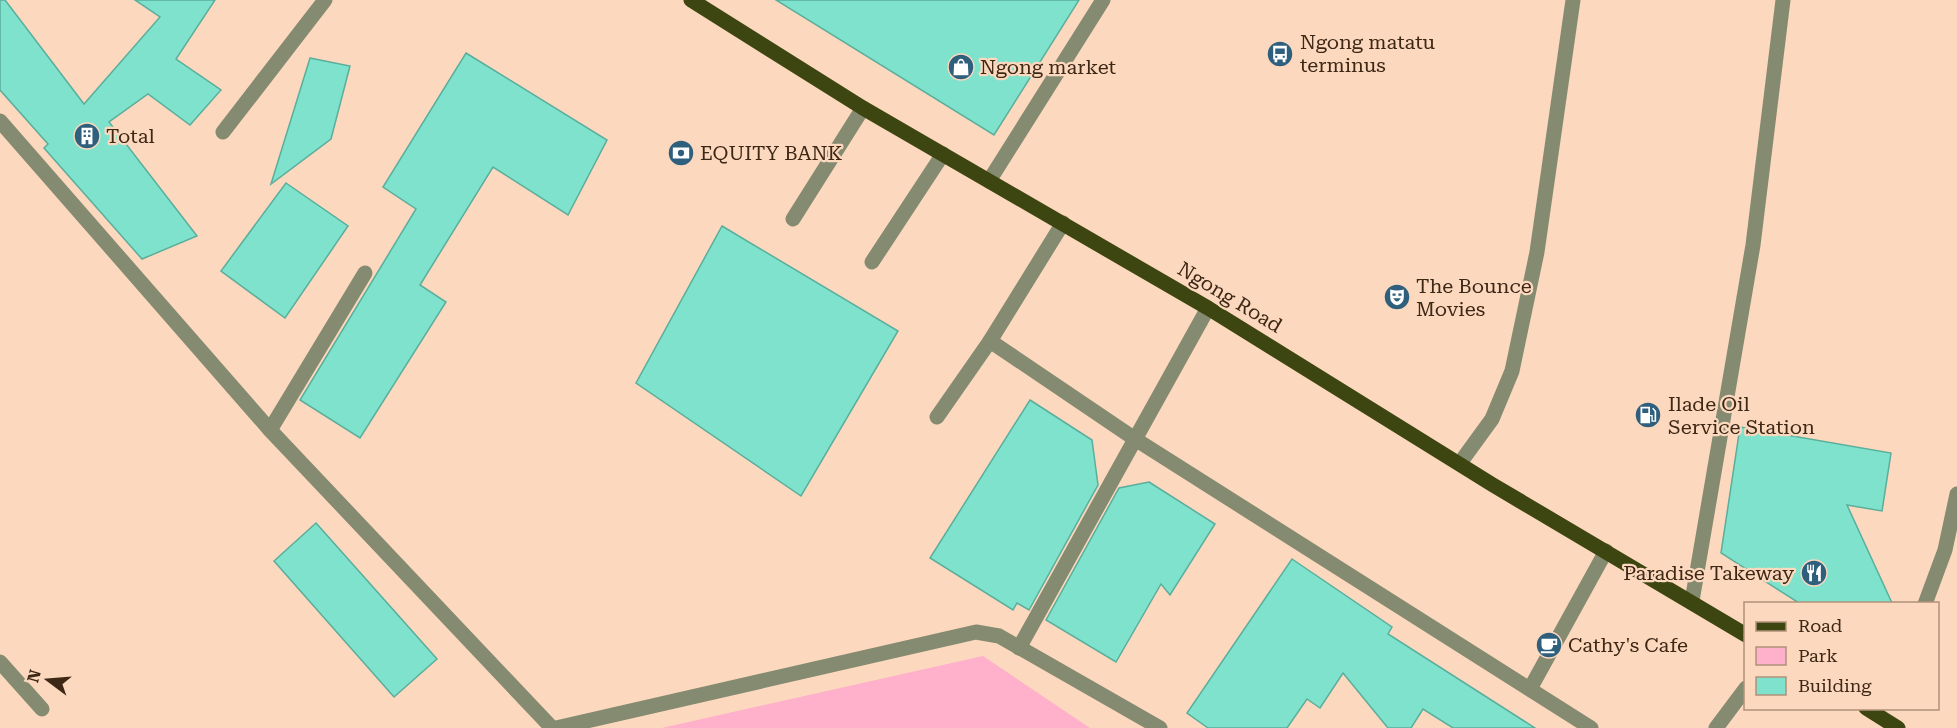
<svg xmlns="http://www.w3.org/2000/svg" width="1957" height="728" viewBox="0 0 1957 728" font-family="'Roboto Serif',serif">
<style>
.green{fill:#ffb0ca}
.building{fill:#7fe2cc;stroke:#59ae9c;stroke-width:1.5}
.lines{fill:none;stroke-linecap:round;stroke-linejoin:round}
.minor{stroke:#848b70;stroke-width:15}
.major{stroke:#3d4510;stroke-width:15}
.labels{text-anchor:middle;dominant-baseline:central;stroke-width:4.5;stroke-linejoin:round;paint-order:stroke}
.poi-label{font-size:20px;fill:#3d2715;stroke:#fcd8be;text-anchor:start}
.street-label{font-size:20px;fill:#3d2715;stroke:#fcd8be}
</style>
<rect width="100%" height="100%" fill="#fcd8be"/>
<polygon class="green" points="983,656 1090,728 662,728"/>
<g class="building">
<polygon points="0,0 5,0 84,104 160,17 135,0 215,0 176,59 221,90 190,125 148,94 109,122 197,236 142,259 44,148 48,144 0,90"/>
<polygon points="776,0 1079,0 994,135"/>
<polygon points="466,53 607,140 568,215 493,167 420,285 446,302 360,438 300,400 416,209 383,187"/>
<polygon points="310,58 350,66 331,139 271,184"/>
<polygon points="286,183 348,226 285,318 221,271"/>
<polygon points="722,226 898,331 801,496 636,383"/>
<polygon points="1030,400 1092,440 1098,485 1029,610 1017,603 1013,610 930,558"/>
<polygon points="1740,427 1891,453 1882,511 1847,505 1892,603 1799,603 1721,553"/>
<polygon points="1149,482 1215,524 1170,595 1161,584 1116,662 1046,620 1119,488"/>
<polygon points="316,523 437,659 394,697 274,561"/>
<polygon points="1292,559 1392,627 1388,634 1535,728 1453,728 1423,709 1411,728 1388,728 1343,673 1320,708 1307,699 1287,728 1208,728 1187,713"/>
</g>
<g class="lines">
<g class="minor">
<polyline points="0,121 270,430 552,728"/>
<polyline points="223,132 325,0"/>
<polyline points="989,181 1103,0"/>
<polyline points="793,219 863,108"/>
<polyline points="872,262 943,154"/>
<polyline points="990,341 1135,439 1591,728"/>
<polyline points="937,417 990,341 1063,223"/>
<polyline points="270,430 365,273"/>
<polyline points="1460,463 1492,419 1512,371 1537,252 1573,0"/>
<polyline points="1692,601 1753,245 1783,0"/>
<polyline points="1925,604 1945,550 1957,494"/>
<polyline points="1019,648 1208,308"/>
<polyline points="0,662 42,709"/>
<polyline points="1530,689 1606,551"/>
<polyline points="556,728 976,632 999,636 1160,728"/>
<polyline points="1716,728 1746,688"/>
</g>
<g class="major">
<polyline points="691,0 863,108 1208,308 1493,485 1746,635"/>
<polyline points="1866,708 1898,728"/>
</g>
</g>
<defs>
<symbol id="bus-disc" viewBox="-11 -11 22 22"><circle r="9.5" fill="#2e5f7d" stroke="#fcd8be"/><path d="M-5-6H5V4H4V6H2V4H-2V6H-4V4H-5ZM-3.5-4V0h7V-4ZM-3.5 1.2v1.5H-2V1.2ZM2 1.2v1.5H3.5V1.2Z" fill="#fff"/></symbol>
<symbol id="shop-disc" viewBox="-11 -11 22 22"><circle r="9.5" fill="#2e5f7d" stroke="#fcd8be"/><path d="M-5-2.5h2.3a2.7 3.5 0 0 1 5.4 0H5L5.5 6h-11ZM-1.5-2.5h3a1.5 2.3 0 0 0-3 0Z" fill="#fff"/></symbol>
<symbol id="building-disc" viewBox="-11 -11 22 22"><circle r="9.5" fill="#2e5f7d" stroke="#fcd8be"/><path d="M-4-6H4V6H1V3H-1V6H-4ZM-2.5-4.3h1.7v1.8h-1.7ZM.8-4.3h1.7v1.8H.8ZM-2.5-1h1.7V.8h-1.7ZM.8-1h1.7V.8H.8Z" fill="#fff"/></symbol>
<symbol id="bank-disc" viewBox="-11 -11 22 22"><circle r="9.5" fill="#2e5f7d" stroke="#fcd8be"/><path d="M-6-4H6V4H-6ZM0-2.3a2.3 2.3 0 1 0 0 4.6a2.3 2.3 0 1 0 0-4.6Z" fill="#fff"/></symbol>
<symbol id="theatre-disc" viewBox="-11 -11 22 22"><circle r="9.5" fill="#2e5f7d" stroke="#fcd8be"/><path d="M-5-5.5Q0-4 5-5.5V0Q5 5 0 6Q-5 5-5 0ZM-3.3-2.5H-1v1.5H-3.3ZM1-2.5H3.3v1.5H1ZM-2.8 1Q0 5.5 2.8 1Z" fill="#fff"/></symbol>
<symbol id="fuel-disc" viewBox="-11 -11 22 22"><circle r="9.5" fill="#2e5f7d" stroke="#fcd8be"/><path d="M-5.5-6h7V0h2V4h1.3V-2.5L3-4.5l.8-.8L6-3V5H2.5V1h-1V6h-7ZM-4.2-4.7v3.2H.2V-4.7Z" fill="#fff"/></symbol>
<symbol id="restaurant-disc" viewBox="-11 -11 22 22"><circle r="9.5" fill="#2e5f7d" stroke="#fcd8be"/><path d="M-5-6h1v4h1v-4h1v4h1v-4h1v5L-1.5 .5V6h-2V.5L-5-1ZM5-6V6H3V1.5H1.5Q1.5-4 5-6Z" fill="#fff"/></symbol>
<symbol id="cafe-disc" viewBox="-11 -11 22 22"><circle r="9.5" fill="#2e5f7d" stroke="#fcd8be"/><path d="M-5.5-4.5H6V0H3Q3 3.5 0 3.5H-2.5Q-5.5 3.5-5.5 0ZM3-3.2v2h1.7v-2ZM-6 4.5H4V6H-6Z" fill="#fff"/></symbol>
</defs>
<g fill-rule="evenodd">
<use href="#bus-disc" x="1265" y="39" width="30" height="30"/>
<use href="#shop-disc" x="946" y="52" width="30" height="30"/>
<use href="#building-disc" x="72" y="121" width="30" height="30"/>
<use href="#bank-disc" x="666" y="138" width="30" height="30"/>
<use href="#theatre-disc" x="1382" y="282" width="30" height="30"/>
<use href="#fuel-disc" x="1633" y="400" width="30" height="30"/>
<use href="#restaurant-disc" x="1799" y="558" width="30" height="30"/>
<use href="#cafe-disc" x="1534" y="630" width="30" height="30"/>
</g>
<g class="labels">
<g class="poi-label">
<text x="1300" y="42">Ngong matatu<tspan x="1300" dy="23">terminus</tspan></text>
<text x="980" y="67">Ngong market</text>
<text x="106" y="136">Total</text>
<text x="700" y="153">EQUITY BANK</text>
<text x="1416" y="286">The Bounce<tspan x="1416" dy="23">Movies</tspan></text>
<text x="1668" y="404">Ilade Oil<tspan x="1668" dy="23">Service Station</tspan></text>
<text x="1794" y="573" text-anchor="end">Paradise Takeway</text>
<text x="1568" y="645">Cathy's Cafe</text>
</g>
<g class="street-label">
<text transform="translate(1230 297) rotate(31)">Ngong Road</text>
</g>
</g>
<rect x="1744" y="602" width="195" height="108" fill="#fcd8be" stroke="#b0917a" stroke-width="1.5"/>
<rect x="1756" y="622" width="30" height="9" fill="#3d4510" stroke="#b0917a" stroke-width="1.5"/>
<text x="1798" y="632" font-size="18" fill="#3d2715">Road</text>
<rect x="1756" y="647" width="30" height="18" fill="#ffb0ca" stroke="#b0917a" stroke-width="1.5"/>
<text x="1798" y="662" font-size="18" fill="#3d2715">Park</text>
<rect x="1756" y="677" width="30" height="18" fill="#7fe2cc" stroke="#b0917a" stroke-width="1.5"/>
<text x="1798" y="692" font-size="18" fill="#3d2715">Building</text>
<g transform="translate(48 680) rotate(286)" stroke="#fcd8be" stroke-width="4.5" paint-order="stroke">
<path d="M0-4.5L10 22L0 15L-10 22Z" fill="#3d2715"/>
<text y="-9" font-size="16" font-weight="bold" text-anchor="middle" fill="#3d2715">N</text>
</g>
</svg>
